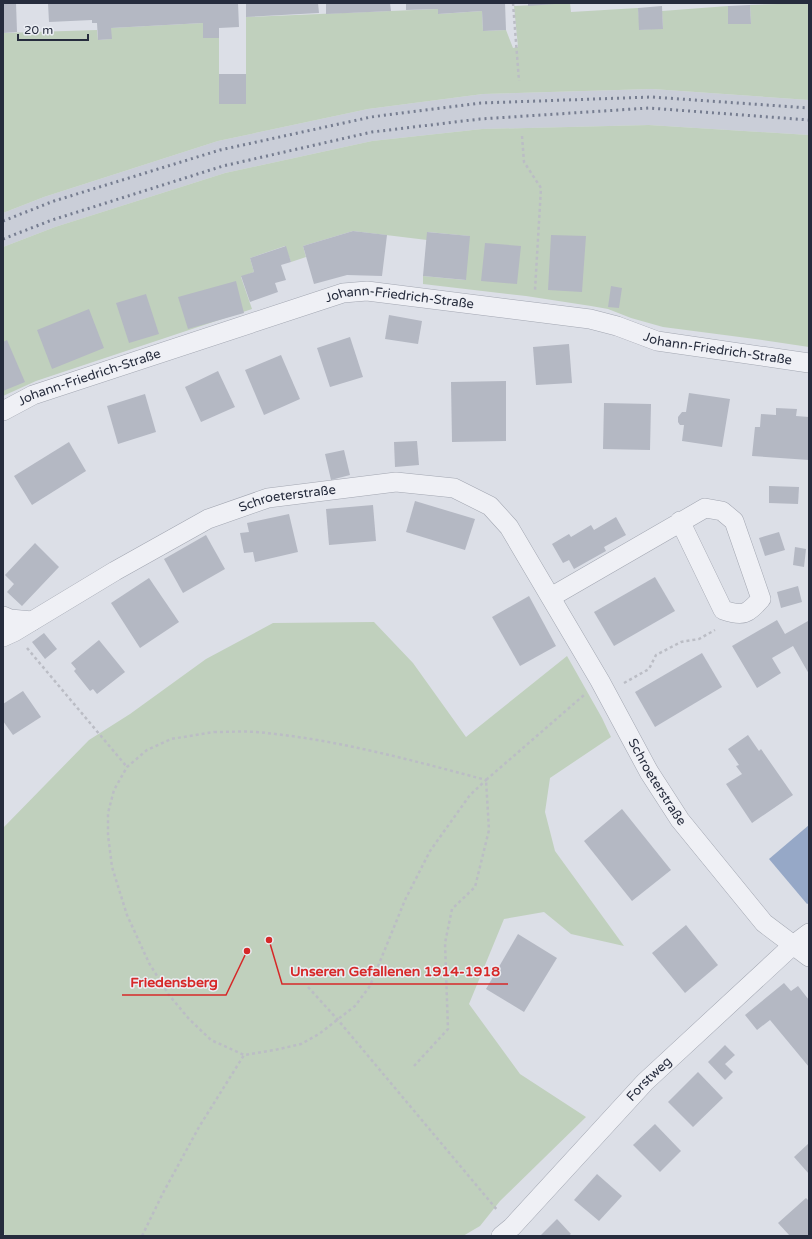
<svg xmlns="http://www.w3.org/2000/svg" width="812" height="1239" viewBox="0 0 812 1239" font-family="'Varela Round',sans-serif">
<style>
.built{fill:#caced8}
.green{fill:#c0d0bd}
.water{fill:#96a8c7}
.building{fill:#b4b8c3}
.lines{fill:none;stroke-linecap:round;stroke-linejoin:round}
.street-casing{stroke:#a2a6b1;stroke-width:20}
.path{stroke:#bbbdc5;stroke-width:2.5;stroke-dasharray:3 3;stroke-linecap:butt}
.street{stroke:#eff0f5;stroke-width:19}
.rail{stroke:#767d90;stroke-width:3;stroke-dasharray:2 4;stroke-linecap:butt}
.labels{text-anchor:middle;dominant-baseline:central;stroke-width:3;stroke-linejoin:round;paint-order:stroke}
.street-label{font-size:13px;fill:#262c3d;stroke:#ebeef4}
.leader{fill:none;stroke:#d62828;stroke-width:1.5}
.callout-dot{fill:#d62828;stroke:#ebeef4;stroke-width:1.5}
.callout-label{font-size:14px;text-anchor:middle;font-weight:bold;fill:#d62828;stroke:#ebeef4;stroke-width:3;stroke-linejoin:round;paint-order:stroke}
</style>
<rect width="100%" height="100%" fill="#dcdfe7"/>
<polygon class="built" points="652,89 809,100 809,135 649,125 482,129 372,141 225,173 55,227 3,247 3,213 44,197 218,141 368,109 483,94"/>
<g class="green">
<polygon points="570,3 571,12 638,8 640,30 663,28 662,11 728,6 729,24 751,24 750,5 809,3 809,100 652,89 483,94 368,109 218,141 44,197 3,213 3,33 97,30 98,40 111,39 111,28 203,23 203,38 219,38 219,104 246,104 246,17 438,9 439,14 482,11 483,31 506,30 513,48 518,47 514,6"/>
<polygon points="649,125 809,135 809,347 755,339 663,327 631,318 608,309 591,306 526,296 423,284 423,276 465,280 469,236 428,232 427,240 353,231 303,246 306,257 291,262 285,246 250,258 254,272 241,277 252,309 36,381 3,396 3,247 55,227 225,173 372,141 482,129"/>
<polygon points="374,622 413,663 466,737 567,656 602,718 611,737 550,778 545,812 555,851 624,946 571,934 544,912 504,919 469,1004 520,1074 586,1117 500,1201 480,1226 463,1236 6,1236 3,1232 3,828 89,740 130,714 206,659 273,623"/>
</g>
<polygon class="water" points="809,825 809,903 807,904 769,859"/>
<g class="building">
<polygon points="3,3 16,3 17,32 3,33"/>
<polygon points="48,3 238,3 239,27 219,28 219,38 203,38 203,23 111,28 112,39 98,40 97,23 92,23 92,20 49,22"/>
<polygon points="246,3 318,3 319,13 246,17"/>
<polygon points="326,3 390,3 391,11 326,14"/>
<polygon points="406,3 505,3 506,30 483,31 482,11 438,14 438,9 406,10"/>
<polygon points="528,3 555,3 555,4 528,6"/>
<polygon points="750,5 751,24 728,24 728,6"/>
<polygon points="662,6 663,29 639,30 638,8"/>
<rect x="219" y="74" width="27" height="30"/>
<polygon points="353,231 387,235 382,276 347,275 314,284 303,246"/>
<polygon points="427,232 470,236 466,280 423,276"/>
<polygon points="551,235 586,236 582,292 548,290"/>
<polygon points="485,243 521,246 517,284 481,281"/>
<polygon points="286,246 291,262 281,265 286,280 275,283 278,292 250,302 241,276 254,272 250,258"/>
<polygon points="236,281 244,313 188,329 178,297"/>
<polygon points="611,286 622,288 619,308 608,307"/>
<polygon points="146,294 159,334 129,343 116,303"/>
<polygon points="89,309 104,348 52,369 37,330"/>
<polygon points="389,315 422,321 418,344 385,339"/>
<polygon points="350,337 363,377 330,387 317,348"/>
<polygon points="7,340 25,382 3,391 3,342"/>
<polygon points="569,344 572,383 536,385 533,347"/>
<polygon points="281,355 300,399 264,415 245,370"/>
<polygon points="218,371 235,407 201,422 185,387"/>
<polygon points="506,381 506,441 452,442 451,382"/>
<polygon points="689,393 730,399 722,447 682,441 684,425 680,425 678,422 678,417 682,412 686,412"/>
<polygon points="145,394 156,432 118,444 107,406"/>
<polygon points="604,403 651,404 650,450 603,449"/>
<polygon points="776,408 797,409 796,416 809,417 809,460 752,456 755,427 760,427 761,414 776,415"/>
<polygon points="417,441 419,465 395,467 394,442"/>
<polygon points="69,442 86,471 32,505 14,476"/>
<polygon points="344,450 350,475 331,480 325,454"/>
<polygon points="769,486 799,487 798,504 769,503"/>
<polygon points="415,501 475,519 465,550 406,532"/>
<polygon points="373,505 376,541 329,545 326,509"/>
<polygon points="289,514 298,552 255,562 253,552 244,553 240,533 249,532 247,523"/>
<polygon points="616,517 626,535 604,547 606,551 574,569 569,560 563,563 552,544 569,534 571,537 591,525 594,530"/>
<polygon points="779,532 785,550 765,556 759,538"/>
<polygon points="206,535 225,569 183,593 164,559"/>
<polygon points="35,543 59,567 22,606 7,592 14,584 5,575"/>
<polygon points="795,547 806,549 804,567 793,565"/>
<polygon points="655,577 675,611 614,646 594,612"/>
<polygon points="149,578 179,622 140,648 111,603"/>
<polygon points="798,586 802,602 781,608 777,592"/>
<polygon points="529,596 556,646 520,666 492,617"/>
<polygon points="777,620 785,634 808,621 809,622 809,674 793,646 772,658 781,673 757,688 732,646"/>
<polygon points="44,633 57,649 45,659 32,642"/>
<polygon points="99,640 125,672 97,694 93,689 90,691 74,671 76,669 71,663"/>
<polygon points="702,653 722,687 655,727 635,692"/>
<polygon points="23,691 41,717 13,735 3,721 3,704"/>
<polygon points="748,735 759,751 761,749 793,795 752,823 726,784 742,774 736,766 739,765 728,749"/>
<polygon points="622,809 671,870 632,901 584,841"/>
<polygon points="686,925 718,965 685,993 652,953"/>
<polygon points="518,934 557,958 524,1012 486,989"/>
<polygon points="784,983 791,991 798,986 809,1000 809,1067 770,1020 757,1030 745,1015"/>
<polygon points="725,1045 735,1055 725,1064 733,1072 725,1080 708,1062"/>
<polygon points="698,1072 723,1098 693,1127 668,1102"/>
<polygon points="655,1124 681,1151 660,1172 633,1145"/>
<polygon points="809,1143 809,1174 794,1157"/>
<polygon points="597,1174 622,1196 599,1221 574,1200"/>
<polygon points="806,1198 809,1201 809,1236 790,1236 778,1223"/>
<polygon points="557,1219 571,1234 568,1236 540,1236"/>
</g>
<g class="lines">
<defs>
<g id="street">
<path id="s1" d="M 3,411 L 33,395 L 343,293 L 367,291 L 590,319 L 617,326 L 657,341 L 809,363"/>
<path d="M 551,597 L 705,508 L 722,511 L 734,521 L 761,599 C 747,614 744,617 723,610 L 680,521"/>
<polyline points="3,616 10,619 32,621"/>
<path id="s2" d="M 3,637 L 14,632 L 115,571 L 208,519 L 268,498 L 396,482 L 454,488 L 490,506 L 509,527 L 600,681 L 649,772 L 680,820 L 764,923 L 809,957"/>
<path id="s3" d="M 501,1236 L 512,1227 L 645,1082 L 793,945 L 809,933"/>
</g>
</defs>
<use href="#street" class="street-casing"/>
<g class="path">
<polyline points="513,3 519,81"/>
<polyline points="522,136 524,162 541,188 535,290"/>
<polyline points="27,648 127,767"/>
<polyline points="624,683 649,669 656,655 681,642 699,639 715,630"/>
<path d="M 214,732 C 228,732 242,731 256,732 C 335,739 411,760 486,780 L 470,795 L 430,851 L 405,900 L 370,986 L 355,1006 L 319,1034 L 301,1044 L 275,1050 L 244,1055 L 211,1040 L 189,1019 L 169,995 L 149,963 L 127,915 L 112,867 L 108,835 L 108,813 L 114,790 L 127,767 L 147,750 L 171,739 Z"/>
<polyline points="308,987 338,1020 498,1211"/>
<polyline points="414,1066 448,1029 445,943 452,909 475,887 489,830 486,780 584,695"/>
<polyline points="142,1236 163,1193 199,1127 244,1055"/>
</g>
<use href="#street" class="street"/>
<g class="rail">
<polyline points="3,221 54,201 220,150 371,117 481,103 652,97 809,108"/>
<polyline points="3,239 52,220 223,166 372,132 480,119 649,108 809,120"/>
</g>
</g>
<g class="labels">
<g class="street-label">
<text stroke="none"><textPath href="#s1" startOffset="417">Johann-Friedrich-Straße</textPath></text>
<text stroke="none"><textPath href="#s1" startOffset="741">Johann-Friedrich-Straße</textPath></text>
<text stroke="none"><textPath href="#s1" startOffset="93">Johann-Friedrich-Straße</textPath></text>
<text stroke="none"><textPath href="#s2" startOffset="319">Schroeterstraße</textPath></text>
<text stroke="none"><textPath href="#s2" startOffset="851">Schroeterstraße</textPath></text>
<text stroke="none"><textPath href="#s3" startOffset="216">Forstweg</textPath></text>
</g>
</g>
<path class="leader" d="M269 940L282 984H508M247 951L226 995H122"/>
<g class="callout-dot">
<circle cx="269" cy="940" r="4"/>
<circle cx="247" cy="951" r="4"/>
</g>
<g class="callout-label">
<text x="395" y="976">Unseren Gefallenen 1914-1918</text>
<text x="174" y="987">Friedensberg</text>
</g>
<rect width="812" height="1239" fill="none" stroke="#262c3d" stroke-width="8"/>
<path d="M18 34v6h70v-6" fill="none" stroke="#262c3d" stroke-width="2"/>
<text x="24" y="34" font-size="12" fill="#262c3d" stroke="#ebeef4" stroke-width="3" paint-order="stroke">20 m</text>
</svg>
